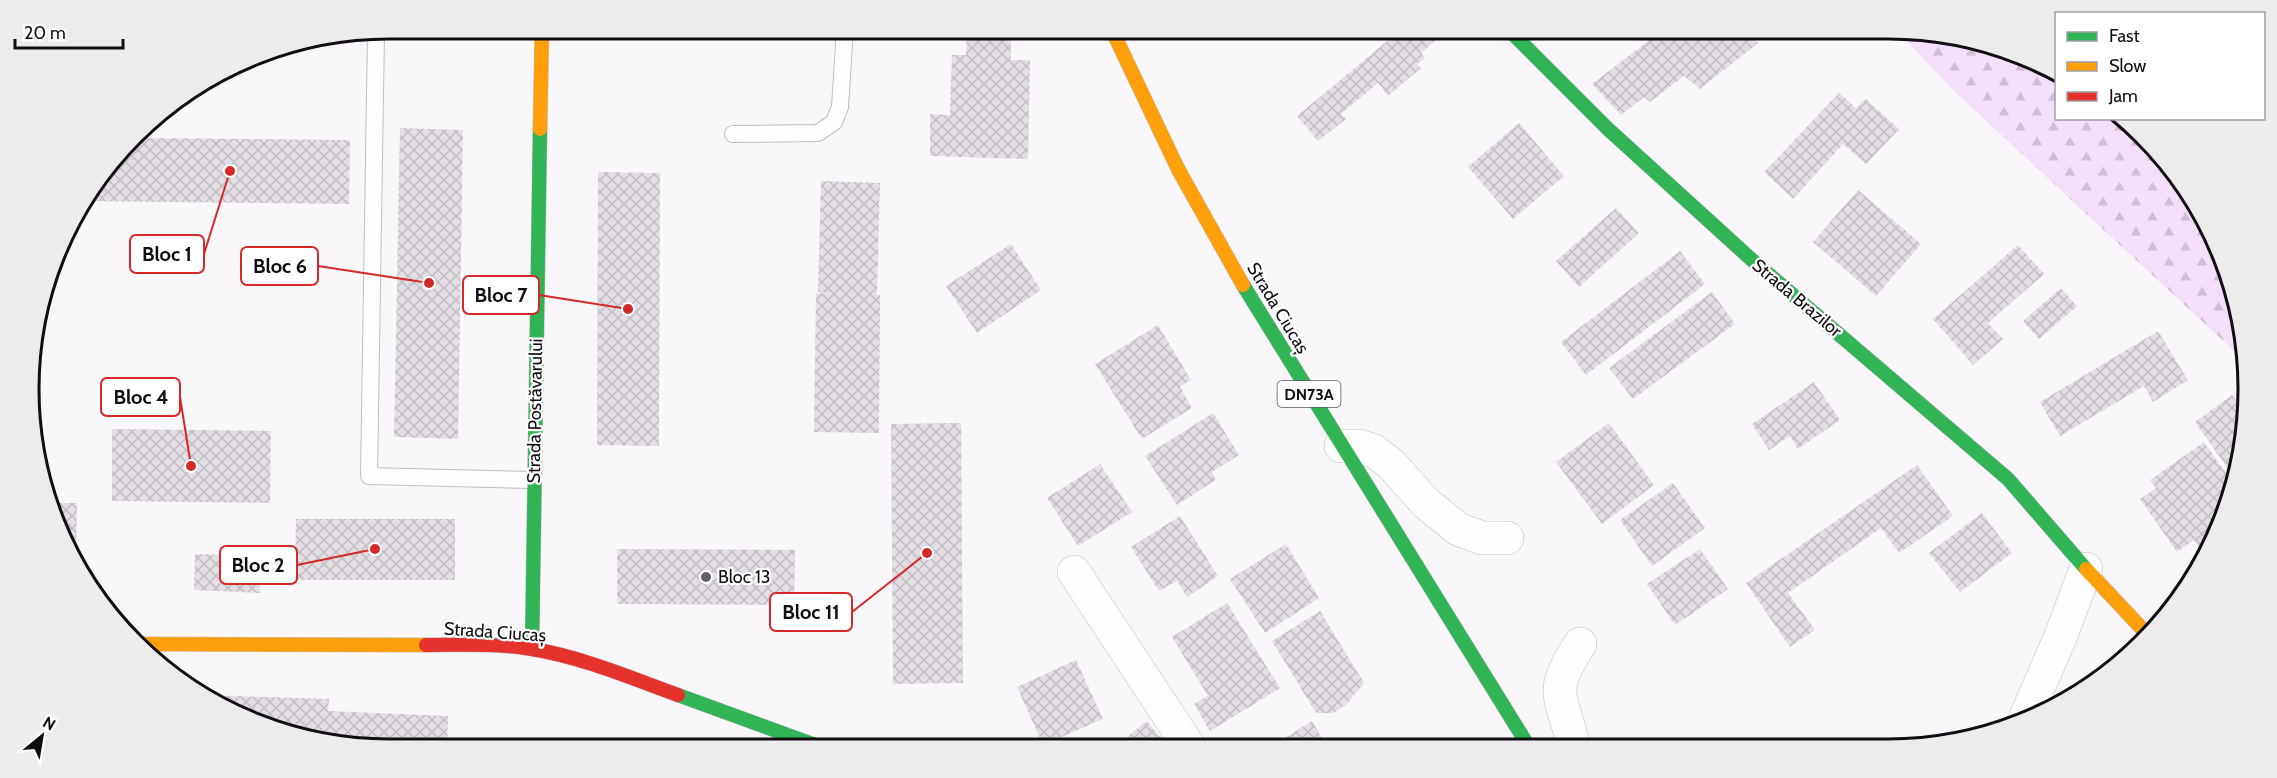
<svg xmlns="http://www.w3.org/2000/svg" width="2277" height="778" viewBox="0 0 2277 778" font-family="Cabin,sans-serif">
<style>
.forest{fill:url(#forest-firs)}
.building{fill:url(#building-cross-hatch)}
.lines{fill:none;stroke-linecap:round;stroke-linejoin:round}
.lane-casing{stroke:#c1bec3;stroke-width:18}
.street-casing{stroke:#c1bec3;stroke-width:34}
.fast-casing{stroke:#c1bec3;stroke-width:15}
.slow-casing{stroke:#c1bec3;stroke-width:15}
.jam-casing{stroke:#c1bec3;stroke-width:15}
.lane{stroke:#fefefe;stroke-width:16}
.street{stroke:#fefefe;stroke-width:33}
.fast{stroke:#30b455;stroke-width:14}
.slow{stroke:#ff9f0a;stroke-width:14}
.jam{stroke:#e5322d;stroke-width:14}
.poi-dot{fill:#635f64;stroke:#fff;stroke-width:2}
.labels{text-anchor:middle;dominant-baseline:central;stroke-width:4.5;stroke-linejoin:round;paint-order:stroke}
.shield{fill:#fff;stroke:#58565a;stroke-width:1.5}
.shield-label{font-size:16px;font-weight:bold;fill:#110d13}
.street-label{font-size:18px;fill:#110d13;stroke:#fff}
.poi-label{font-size:18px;fill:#110d13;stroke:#fff;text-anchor:start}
.rim{fill:none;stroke:#110d13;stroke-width:3}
.leader{fill:none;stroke:#d62828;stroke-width:2}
.callout-dot{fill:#d62828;stroke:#fff;stroke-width:2}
.callout{fill:#fff;stroke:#d62828;stroke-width:2}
.callout-label{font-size:20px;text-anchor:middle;font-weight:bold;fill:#110d13}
</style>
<defs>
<pattern id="forest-firs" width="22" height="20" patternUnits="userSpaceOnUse" patternTransform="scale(1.5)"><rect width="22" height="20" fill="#f3dffa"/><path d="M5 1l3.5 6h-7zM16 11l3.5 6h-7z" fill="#cfbed5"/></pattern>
<pattern id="building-cross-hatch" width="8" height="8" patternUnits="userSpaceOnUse" patternTransform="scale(1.5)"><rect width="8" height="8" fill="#e2dee4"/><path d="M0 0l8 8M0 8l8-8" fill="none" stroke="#c1bdc3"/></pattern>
</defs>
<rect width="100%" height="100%" fill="#faf7fb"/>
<polygon class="forest" points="1896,30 1981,41 2056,78 2056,118 2121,119 2200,208 2245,342 2244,360 1955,92"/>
<g class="building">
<polygon points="967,28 1011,28 1011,60 1030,60 1028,159 930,156 930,114 950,115 952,55 966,55"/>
<polygon points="1403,28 1434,28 1440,36 1421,53 1425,58 1417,64 1421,68 1388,96 1378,83 1341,114 1346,119 1318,141 1297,116"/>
<polygon points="1665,28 1743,28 1758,43 1700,89 1684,76 1650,102 1644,97 1621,115 1592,84"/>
<polygon points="1839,93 1856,108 1866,99 1899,129 1866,164 1843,144 1793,199 1764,172"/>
<polygon points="1519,123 1564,176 1513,219 1468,167"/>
<polygon points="400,128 463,130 458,439 394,437"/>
<polygon points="136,138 350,140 349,204 87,201"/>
<polygon points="598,172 660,173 659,446 597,445"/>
<polygon points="821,181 880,183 877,295 880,295 879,433 814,432 816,293 834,294 818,292"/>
<polygon points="1858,190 1921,244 1876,296 1813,242"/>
<polygon points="1616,208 1639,233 1579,287 1556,261"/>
<polygon points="1011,244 1041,290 977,333 946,286"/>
<polygon points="2018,245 2044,274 1988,323 2003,339 1973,365 1933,319"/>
<polygon points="1680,251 1705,284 1586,375 1561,342"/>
<polygon points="2061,288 2077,306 2039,339 2023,321"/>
<polygon points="1712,292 1735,324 1633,399 1609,368"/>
<polygon points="1158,325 1191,380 1180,387 1192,408 1142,439 1095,364"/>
<polygon points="2158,331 2188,380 2153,402 2144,386 2060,436 2040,402"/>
<polygon points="1814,382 1840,420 1798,449 1790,436 1769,450 1752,424"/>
<polygon points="2232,395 2241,407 2236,480 2195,422"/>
<polygon points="1213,413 1239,455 1212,472 1216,480 1177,505 1145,456"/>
<polygon points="961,423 963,683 893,684 891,424"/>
<polygon points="1609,423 1654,485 1602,524 1556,462"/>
<polygon points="112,429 271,431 270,503 112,501"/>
<polygon points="2204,442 2235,486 2211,542 2201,550 2194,540 2177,552 2140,499 2156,488 2150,480"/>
<polygon points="1100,464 1132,512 1078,546 1047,498"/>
<polygon points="1917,465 1953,516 1899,553 1881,528 1788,593 1815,630 1790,647 1746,583"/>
<polygon points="1673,483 1705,528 1652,566 1620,520"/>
<polygon points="50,503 77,503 76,560"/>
<polygon points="1982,513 2012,553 1960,592 1929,553"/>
<polygon points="1180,516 1218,576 1187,597 1177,581 1159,591 1131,547"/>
<polygon points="296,519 455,519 455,580 295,580"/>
<polygon points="1286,544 1319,598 1265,633 1230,579"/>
<polygon points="617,549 795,550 794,605 617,604"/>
<polygon points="1700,549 1728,589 1675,625 1647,584"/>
<polygon points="195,554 261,556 260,593 194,590"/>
<polygon points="1227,603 1280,688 1210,731 1194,704 1208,696 1172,637"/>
<polygon points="1320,611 1364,683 1346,705 1333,713 1316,713 1272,641"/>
<polygon points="1076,660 1103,719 1043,745 1017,687"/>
<polygon points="203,695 329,699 328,711 448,716 447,749 389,750 296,737"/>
<polygon points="1147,721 1169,748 1113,748"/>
<polygon points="1312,721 1328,748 1285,748 1280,741"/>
</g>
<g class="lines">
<defs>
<g id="lane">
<polyline points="376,31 369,476 533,480"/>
<polyline points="733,134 818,133 834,122 840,107 845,28"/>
</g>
<g id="street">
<polyline points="1341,446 1359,446 1374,451 1391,464 1426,503 1458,529 1482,538 1507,538"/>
<polyline points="1074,572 1190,748"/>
<polyline points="2023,723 2060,638 2086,569"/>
<path d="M 1574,747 C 1562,695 1547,694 1580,644"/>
</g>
<g id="fast">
<polyline points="1507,28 1608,129 1752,260 2008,479 2086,569"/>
<polyline points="1243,285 1529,747"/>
<polyline points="532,649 540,129"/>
<polyline points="678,695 826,749"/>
</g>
<g id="slow">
<polyline points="1111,28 1178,169 1243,285"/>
<polyline points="540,129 542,28"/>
<polyline points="2086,569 2147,634"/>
<polyline points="144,644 426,645"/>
</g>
<path id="jam" d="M 426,645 C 461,645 498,643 532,649 C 582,657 631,678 678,695"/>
</defs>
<use href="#lane" class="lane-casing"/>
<use href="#street" class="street-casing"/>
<use href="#fast" class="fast-casing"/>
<use href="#slow" class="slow-casing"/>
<use href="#jam" class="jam-casing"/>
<use href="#lane" class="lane"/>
<use href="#street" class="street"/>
<use href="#fast" class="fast"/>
<use href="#slow" class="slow"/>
<use href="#jam" class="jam"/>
</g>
<circle class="poi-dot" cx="706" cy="577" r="6"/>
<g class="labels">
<rect class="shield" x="1277.5" y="381" width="63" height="26" rx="4.5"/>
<g class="shield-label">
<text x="1309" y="394">DN73A</text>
</g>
<g class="street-label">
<text transform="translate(1797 298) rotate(40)">Strada Brazilor</text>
<text transform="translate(1278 308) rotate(59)">Strada Ciucaș</text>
<text transform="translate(535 411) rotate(-89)">Strada Postăvarului</text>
<text transform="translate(495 632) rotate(4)">Strada Ciucaș</text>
</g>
<g class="poi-label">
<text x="718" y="577">Bloc 13</text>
</g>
</g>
<path d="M0 0H2277V778H0ZM389 39H1888A350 350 0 0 1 2238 389V389A350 350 0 0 1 1888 739H389A350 350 0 0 1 39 389V389A350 350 0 0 1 389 39Z" fill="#ececec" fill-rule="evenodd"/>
<path class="rim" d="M389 39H1888A350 350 0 0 1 2238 389V389A350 350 0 0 1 1888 739H389A350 350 0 0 1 39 389V389A350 350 0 0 1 389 39Z"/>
<path class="leader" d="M230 171L204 254M429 283L318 266M628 309L539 295M191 466L180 397M375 549L297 565M927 553L852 612"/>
<g class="callout-dot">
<circle cx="230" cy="171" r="6"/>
<circle cx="429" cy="283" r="6"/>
<circle cx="628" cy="309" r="6"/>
<circle cx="191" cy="466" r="6"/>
<circle cx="375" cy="549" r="6"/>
<circle cx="927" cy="553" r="6"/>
</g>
<g class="callout">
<rect x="130" y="235" width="74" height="38" rx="6"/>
<rect x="241" y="247" width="77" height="38" rx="6"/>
<rect x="463" y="276" width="76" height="38" rx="6"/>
<rect x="101" y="378" width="79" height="38" rx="6"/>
<rect x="220" y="546" width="77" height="38" rx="6"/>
<rect x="770" y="593" width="82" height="38" rx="6"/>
</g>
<g class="callout-label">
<text x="167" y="261">Bloc 1</text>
<text x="280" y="273">Bloc 6</text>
<text x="501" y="302">Bloc 7</text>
<text x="141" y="404">Bloc 4</text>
<text x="258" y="572">Bloc 2</text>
<text x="811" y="619">Bloc 11</text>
</g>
<rect x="2055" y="12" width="210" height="108" fill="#ffffff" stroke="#a09ea1" stroke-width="1.5"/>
<rect x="2067" y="32" width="30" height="9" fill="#30b455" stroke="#a09ea1" stroke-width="1.5"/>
<text x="2109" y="42" font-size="18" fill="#110d13">Fast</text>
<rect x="2067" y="62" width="30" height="9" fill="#ff9f0a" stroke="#a09ea1" stroke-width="1.5"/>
<text x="2109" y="72" font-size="18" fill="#110d13">Slow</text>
<rect x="2067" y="92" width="30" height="9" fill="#e5322d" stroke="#a09ea1" stroke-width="1.5"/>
<text x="2109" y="102" font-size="18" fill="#110d13">Jam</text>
<g transform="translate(42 736) rotate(30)" stroke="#ffffff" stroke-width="4.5" paint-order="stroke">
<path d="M0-4.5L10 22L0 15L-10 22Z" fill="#110d13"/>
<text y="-9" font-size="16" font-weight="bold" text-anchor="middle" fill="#110d13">N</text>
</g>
<path d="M15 39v9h108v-9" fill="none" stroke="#110d13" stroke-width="3"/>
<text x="24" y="39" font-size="18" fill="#110d13" stroke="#ffffff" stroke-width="4.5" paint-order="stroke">20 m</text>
</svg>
